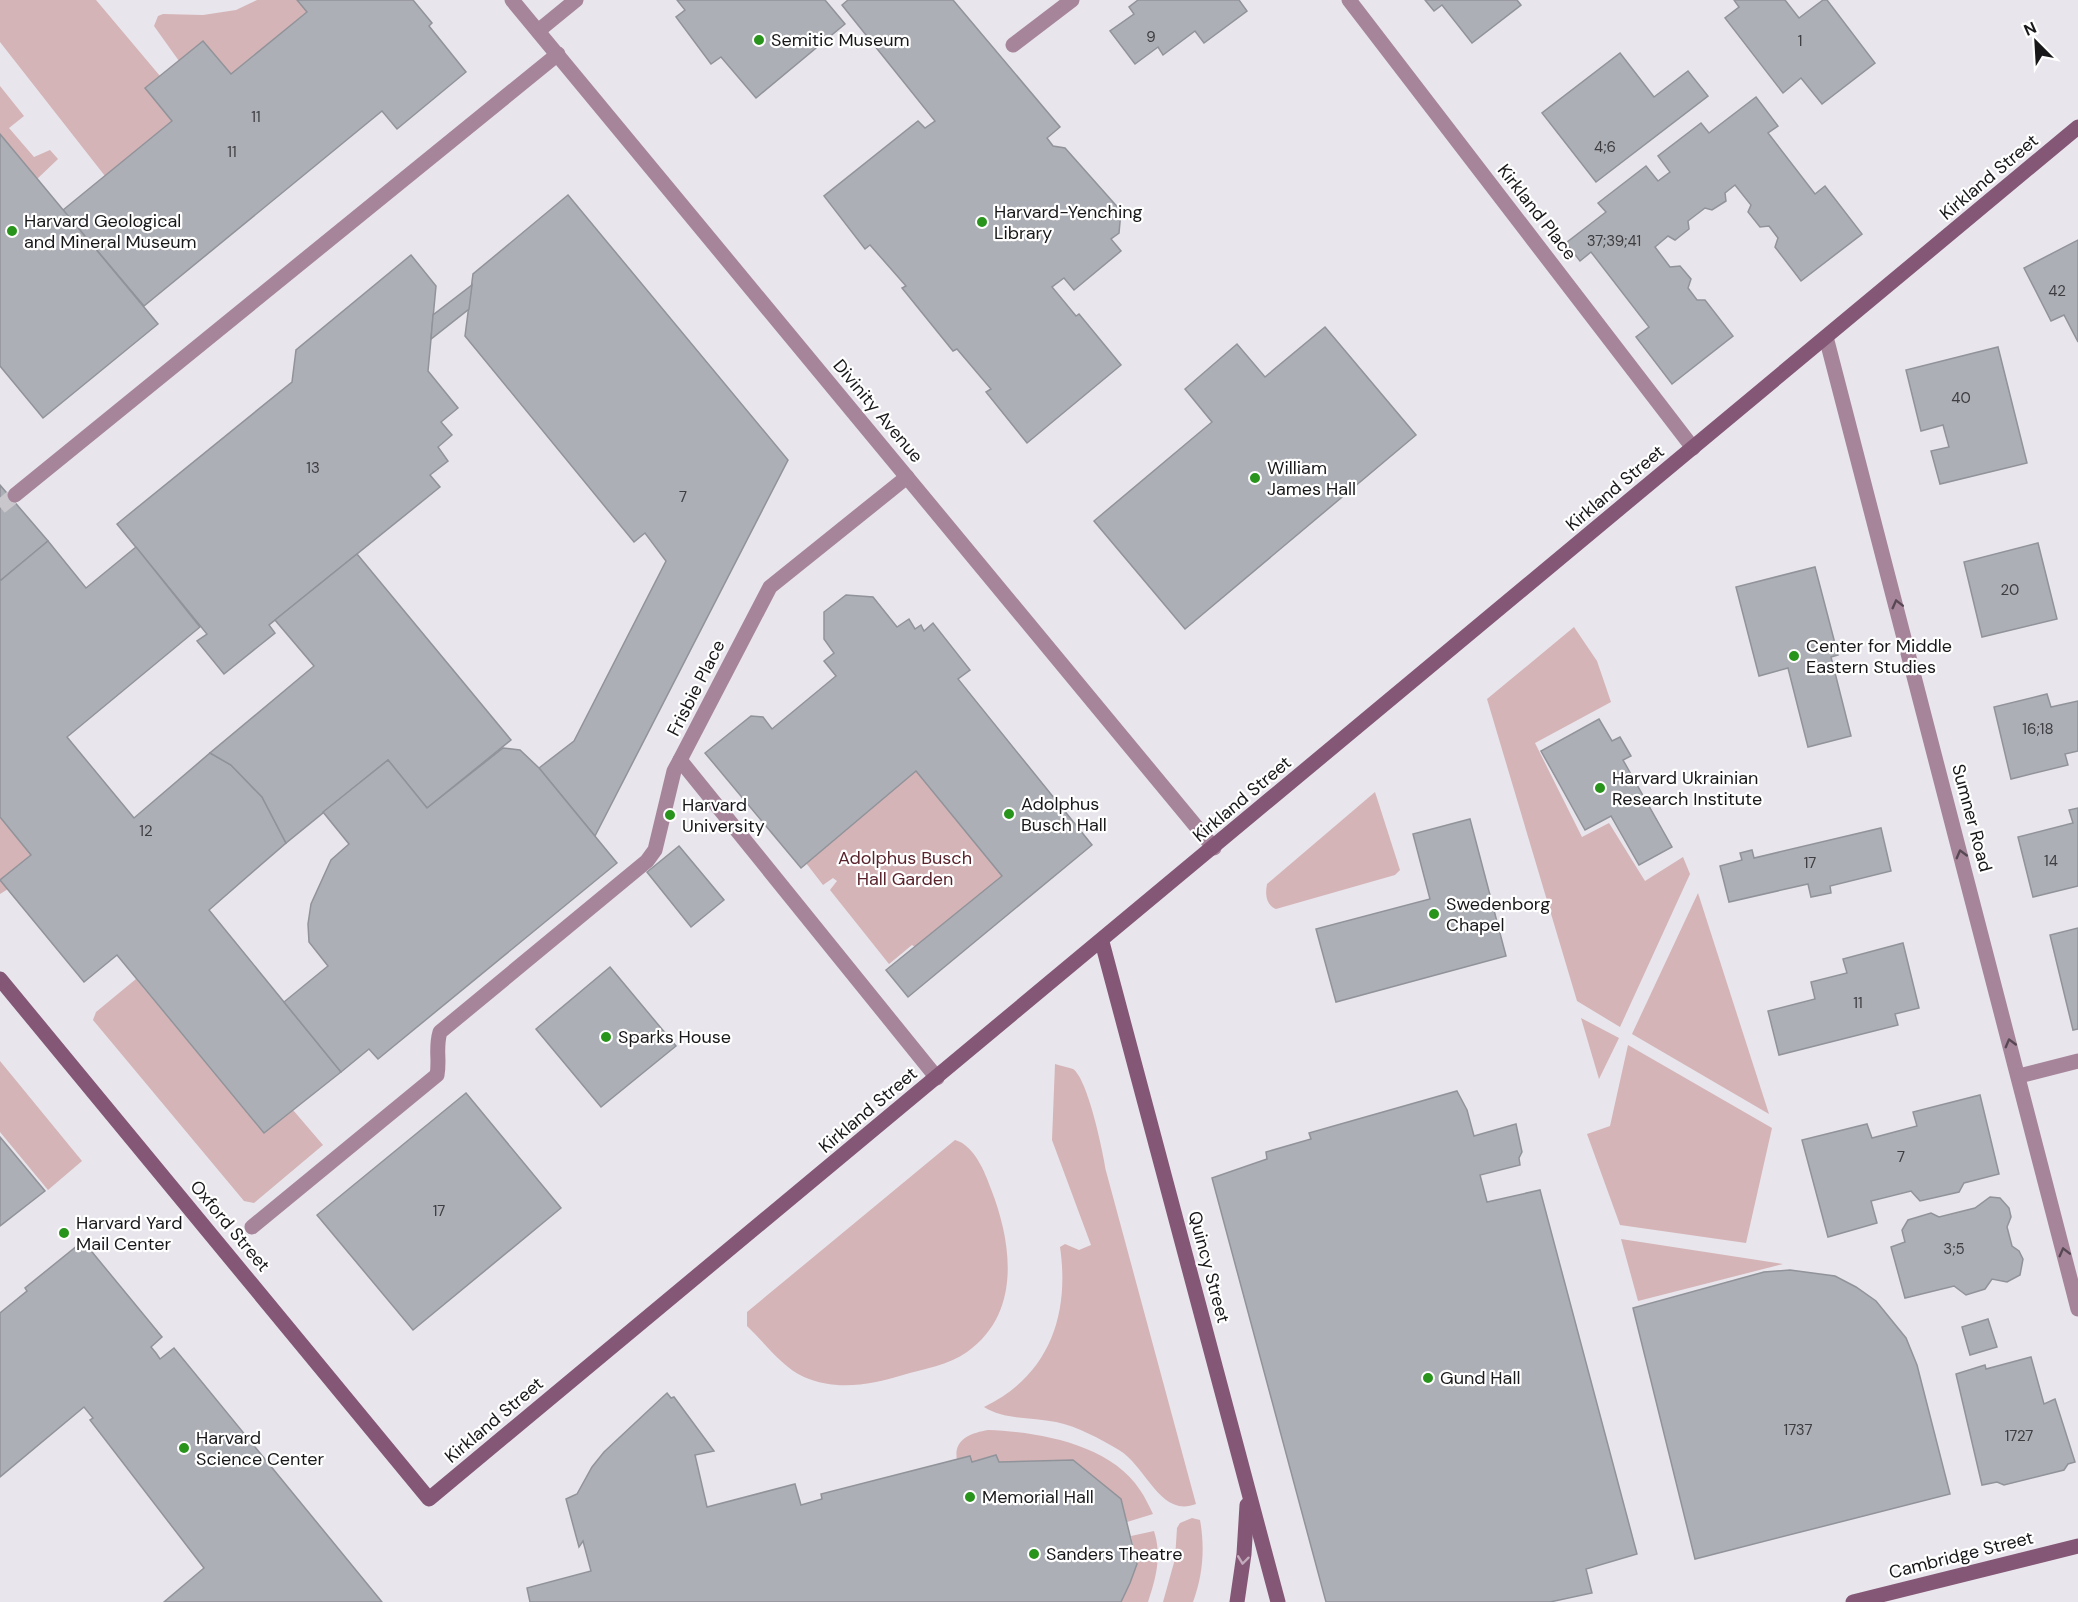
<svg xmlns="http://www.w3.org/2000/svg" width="2078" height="1602" viewBox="0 0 2078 1602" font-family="'DM Sans',sans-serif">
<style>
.green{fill:#d4b4b6}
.building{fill:#adafb6;stroke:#91939a;stroke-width:1.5}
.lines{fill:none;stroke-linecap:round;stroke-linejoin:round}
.street-tunnel{stroke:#c9c6cc;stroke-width:15;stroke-dasharray:15 8;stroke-linecap:butt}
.lane{stroke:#a6859b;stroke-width:15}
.street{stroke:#a6859b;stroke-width:15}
.secondary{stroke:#855776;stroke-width:15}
.oneway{stroke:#584854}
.oneway2{stroke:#c2abba}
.poi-dot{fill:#28941c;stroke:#fff;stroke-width:2}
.labels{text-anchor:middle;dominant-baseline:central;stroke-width:4.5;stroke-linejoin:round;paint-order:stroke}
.number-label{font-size:15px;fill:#3d3d41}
.poi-label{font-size:18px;fill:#18171a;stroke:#fff;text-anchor:start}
.street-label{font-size:18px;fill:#18171a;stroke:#fff}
.park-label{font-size:18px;fill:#5a232c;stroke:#fff}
</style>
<rect width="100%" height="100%" fill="#e8e5ec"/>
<g class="green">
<polygon points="0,0 96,0 160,76 145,88 172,121 105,176 0,42"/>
<polygon points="257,0 297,0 307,12 231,74 203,41 179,61 154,26 158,16 163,14 203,15 236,10"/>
<polygon points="0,86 24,116 9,128 34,157 50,150 58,159 37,179 0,134"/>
<polygon points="1574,627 1597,661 1611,702 1535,743 1582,837 1609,823 1645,881 1683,857 1690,874 1620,1027 1577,1001 1487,699"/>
<polygon points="916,771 1002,876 915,947 912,945 889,964 830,890 837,881 833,878 823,885 806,863"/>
<path d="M 1375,792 L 1400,870 L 1395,875 L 1276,909 C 1266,905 1265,894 1267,884 Z"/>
<polygon points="0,817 31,855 8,889 0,894"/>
<polygon points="1698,893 1769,1114 1632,1034"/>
<polygon points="136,979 264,1133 293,1110 323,1145 254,1203 244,1201 93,1020 96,1012"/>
<polygon points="1581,1018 1619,1038 1599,1079"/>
<polygon points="1628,1045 1772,1128 1746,1243 1620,1225 1587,1134 1610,1126"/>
<polygon points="0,1061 82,1161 48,1190 0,1132"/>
<path d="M 1055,1064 C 1060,1066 1068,1067 1073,1069 C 1088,1079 1103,1152 1106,1171 L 1196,1504 C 1160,1518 1147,1467 1119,1450 C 1100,1439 1077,1426 1056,1422 C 1032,1417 1004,1420 984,1407 C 1049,1376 1070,1315 1060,1247 L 1065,1244 L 1079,1250 L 1091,1245 L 1052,1140 Z"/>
<path d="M 955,1140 C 974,1145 985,1172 991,1189 C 1012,1243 1022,1313 967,1352 C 949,1365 923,1369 903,1375 C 871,1385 836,1391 804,1377 C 782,1367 765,1343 747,1326 L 747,1312 Z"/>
<polygon points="1621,1239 1783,1264 1638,1301"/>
<path d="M 988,1430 C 1038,1432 1110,1444 1140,1490 C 1145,1497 1149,1506 1153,1514 L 1127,1522 L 1121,1499 L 1073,1460 L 999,1462 L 996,1455 L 972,1462 L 969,1456 L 957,1460 C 953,1439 971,1433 988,1430 Z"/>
<path d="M 1192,1518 L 1200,1520 C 1205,1548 1203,1575 1193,1602 L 1163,1602 L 1175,1559 L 1177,1528 L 1180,1523 Z"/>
<path d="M 1154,1531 C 1162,1556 1156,1578 1148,1602 L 1120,1602 L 1137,1564 L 1131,1536 Z"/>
</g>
<g class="building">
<polygon points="297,0 413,0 432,23 429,26 466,72 397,129 382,111 144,306 63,210 172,121 145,88 203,41 231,74 307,12"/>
<polygon points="677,0 825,0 845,24 756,98 721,57 711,64 676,17 685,10"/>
<polygon points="848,0 953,0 1060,127 1047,138 1053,146 1065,148 1121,211 1119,233 1111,239 1121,251 1074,290 1064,278 1052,287 1076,316 1079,314 1121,365 1027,443 986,392 991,389 957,349 953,351 902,288 906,286 870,245 865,249 824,196 918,121 925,128 935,121 842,5"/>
<polygon points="1138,0 1239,0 1247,11 1204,43 1195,31 1163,55 1158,47 1135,64 1110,31 1134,14 1129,7"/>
<polygon points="1425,0 1517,0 1521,5 1472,43 1442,5 1434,11"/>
<polygon points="1734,0 1785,0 1799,18 1823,0 1827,0 1875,63 1822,104 1801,78 1783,93 1725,18 1739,7"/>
<polygon points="1620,53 1654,97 1688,71 1708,96 1596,182 1542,113"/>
<polygon points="1756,97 1778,126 1768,133 1815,194 1825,186 1862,234 1801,281 1775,247 1778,238 1769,226 1760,227 1748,212 1751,205 1735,185 1725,193 1726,201 1712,210 1705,208 1688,221 1689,229 1675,240 1668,236 1655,247 1670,267 1680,266 1691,279 1688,288 1697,300 1705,300 1733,336 1672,384 1636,337 1649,327 1591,252 1580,261 1566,243 1606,212 1598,203 1646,166 1658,181 1670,172 1658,156 1701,123 1709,133"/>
<polygon points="0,134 158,324 43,418 0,366"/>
<polygon points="568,195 788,460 595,836 539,768 574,741 666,561 645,533 634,542 465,336 473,274"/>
<polygon points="2078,240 2078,342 2064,315 2051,321 2024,268"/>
<polygon points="411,255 436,286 428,371 458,408 441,422 452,435 438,447 448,461 430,475 440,487 269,625 275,633 224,674 197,641 207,634 117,524 292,382 296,350"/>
<polygon points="472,285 469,309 431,339 433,315"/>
<polygon points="1325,327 1416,435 1185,629 1094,521 1212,422 1185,389 1237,344 1265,377"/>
<polygon points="1998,347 2027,463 1940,484 1931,451 1949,447 1943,425 1921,431 1906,370"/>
<polygon points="0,485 48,541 0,581"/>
<polygon points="48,541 86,588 136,547 200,627 67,737 134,818 210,753 231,765 262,797 286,843 209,910 341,1072 264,1133 117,955 84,982 0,880 31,855 0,817 0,581"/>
<polygon points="2038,543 2057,619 1982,637 1964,562"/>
<polygon points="357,554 511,740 427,808 388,760 286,843 262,797 231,765 210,753 314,666 275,620"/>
<polygon points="1815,567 1838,655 1831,657 1851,736 1808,747 1788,668 1759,676 1736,587"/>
<polygon points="846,595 873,597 897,627 909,619 915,629 921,625 924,631 933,623 970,670 958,679 1092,845 908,997 886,970 1002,876 916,771 801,868 705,753 751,716 763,717 772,729 836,676 824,661 834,653 824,639 824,612"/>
<polygon points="2047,694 2051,707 2078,701 2078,751 2065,754 2068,765 2011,779 1994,707"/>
<polygon points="1599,719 1612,741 1620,737 1631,756 1623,760 1672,847 1639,865 1611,816 1585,830 1541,751"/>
<polygon points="503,748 520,750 539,768 617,863 378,1059 369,1049 341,1072 284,1002 328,966 309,942 308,924 311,904 331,860 349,844 323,812 388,760 427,808"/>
<polygon points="2078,808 2078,886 2033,897 2018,837 2073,823 2069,810"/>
<polygon points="1470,819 1506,956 1336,1002 1316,929 1430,899 1413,834"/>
<polygon points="1881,828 1891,871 1830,886 1831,893 1811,897 1808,884 1729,902 1720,866 1742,860 1740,853 1752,850 1754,858"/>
<polygon points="679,846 724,900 691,927 647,872"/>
<polygon points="2078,928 2078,1029 2073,1030 2050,935"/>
<polygon points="1903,943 1919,1008 1895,1014 1898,1025 1779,1055 1768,1011 1815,999 1811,982 1847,973 1843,959"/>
<polygon points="610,967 676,1046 601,1107 536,1029"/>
<polygon points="1457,1091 1467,1110 1474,1136 1516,1124 1522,1152 1519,1158 1520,1165 1480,1175 1487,1202 1540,1190 1637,1554 1586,1569 1592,1593 1550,1602 1326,1602 1212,1178 1267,1159 1266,1152 1311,1139 1309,1133"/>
<polygon points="466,1093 561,1208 413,1330 317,1215"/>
<polygon points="1980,1095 1999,1174 1964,1183 1959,1192 1920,1201 1911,1191 1871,1201 1877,1223 1828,1237 1802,1140 1867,1124 1872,1138 1917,1126 1913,1112"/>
<polygon points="0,1137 45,1191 0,1226"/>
<polygon points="1990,1197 2000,1198 2009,1208 2011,1217 2007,1227 2012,1246 2019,1251 2023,1259 2020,1275 2007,1282 1992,1279 1985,1289 1966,1295 1954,1286 1905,1298 1891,1247 1905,1242 1902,1230 1908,1220 1931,1213 1939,1217 1975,1208"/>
<polygon points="83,1241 162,1337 151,1347 156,1353 160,1359 174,1348 382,1602 164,1602 204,1568 90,1420 93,1418 84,1407 0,1477 0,1313 27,1291 25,1288"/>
<polygon points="1790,1270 1835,1276 1856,1287 1876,1301 1906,1338 1917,1365 1950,1494 1695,1559 1633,1308 1764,1272"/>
<polygon points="1988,1319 1997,1347 1970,1355 1962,1327"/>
<polygon points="2031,1357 2044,1404 2055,1399 2075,1462 2068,1464 2064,1470 2004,1485 1997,1482 1982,1485 1956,1374 1985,1365 1986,1369"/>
<polygon points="667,1393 671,1398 674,1397 714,1451 695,1455 707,1507 795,1484 801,1505 822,1499 821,1494 970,1456 972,1462 996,1455 999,1462 1073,1460 1121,1499 1137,1564 1130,1583 1121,1602 530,1602 527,1588 591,1571 583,1541 579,1547 566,1499 577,1494 592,1467 604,1452"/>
</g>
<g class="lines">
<polyline class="street-tunnel" points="0,507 15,495"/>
<g class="lane">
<polyline points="538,31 576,0"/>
<polyline points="1013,45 1072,0"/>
</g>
<g class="street">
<polyline points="512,0 1214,848"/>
<polyline points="1349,0 1693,448"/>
<polyline points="1826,337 2078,1309"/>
<polyline points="907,477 770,587 680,760 937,1078"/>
<polyline points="15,495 558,54"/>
<polyline points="2019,1076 2078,1061"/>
<path d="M 252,1227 L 437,1075 C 440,1059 435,1049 440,1032 L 647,861 L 655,850 L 674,771 L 680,760"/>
</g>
<g class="secondary">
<polyline points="1102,942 1278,1602"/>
<polyline points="0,979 429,1499 2078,127"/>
<polyline points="1237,1602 1244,1554 1247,1505"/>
<polyline points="1853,1602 2078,1546"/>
</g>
</g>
<defs><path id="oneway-chevron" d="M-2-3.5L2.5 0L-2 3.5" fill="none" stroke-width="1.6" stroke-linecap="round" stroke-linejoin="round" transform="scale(1.5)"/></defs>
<g class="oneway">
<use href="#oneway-chevron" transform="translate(1897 604) rotate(-104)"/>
<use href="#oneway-chevron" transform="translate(1961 854) rotate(-105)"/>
<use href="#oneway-chevron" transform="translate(2010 1043) rotate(-105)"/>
<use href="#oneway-chevron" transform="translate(2064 1252) rotate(-104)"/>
</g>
<use class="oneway2" href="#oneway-chevron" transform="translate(1243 1560) rotate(97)"/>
<g class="poi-dot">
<circle cx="759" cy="40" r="6"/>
<circle cx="982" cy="222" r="6"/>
<circle cx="12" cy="231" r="6"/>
<circle cx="1255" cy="478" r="6"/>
<circle cx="1794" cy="656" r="6"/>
<circle cx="1600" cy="788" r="6"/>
<circle cx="1009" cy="814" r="6"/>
<circle cx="670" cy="815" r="6"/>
<circle cx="1434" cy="914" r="6"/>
<circle cx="606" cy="1037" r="6"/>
<circle cx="64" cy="1233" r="6"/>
<circle cx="1428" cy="1378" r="6"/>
<circle cx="184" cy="1448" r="6"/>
<circle cx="970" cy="1497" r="6"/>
<circle cx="1034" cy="1554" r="6"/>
</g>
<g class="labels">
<g class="number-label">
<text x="1151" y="37">9</text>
<text x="1800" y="41">1</text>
<text x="256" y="117">11</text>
<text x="1605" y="147">4;6</text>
<text x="232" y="152">11</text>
<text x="1614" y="241">37;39;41</text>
<text x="2057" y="291">42</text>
<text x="1961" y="398">40</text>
<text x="313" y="468">13</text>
<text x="683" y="497">7</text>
<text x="2010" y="590">20</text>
<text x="2038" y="729">16;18</text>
<text x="146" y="831">12</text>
<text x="2051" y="861">14</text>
<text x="1810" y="863">17</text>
<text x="1858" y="1003">11</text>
<text x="1901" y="1157">7</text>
<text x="439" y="1211">17</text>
<text x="1954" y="1249">3;5</text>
<text x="1798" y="1430">1737</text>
<text x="2019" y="1436">1727</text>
</g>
<g class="poi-label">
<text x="771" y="40">Semitic Museum</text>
<text x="994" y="212">Harvard-Yenching<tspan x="994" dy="21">Library</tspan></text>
<text x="24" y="221">Harvard Geological<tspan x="24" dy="21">and Mineral Museum</tspan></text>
<text x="1267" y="468">William<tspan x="1267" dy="21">James Hall</tspan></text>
<text x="1806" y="646">Center for Middle<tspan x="1806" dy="21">Eastern Studies</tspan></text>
<text x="1612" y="778">Harvard Ukrainian<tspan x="1612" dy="21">Research Institute</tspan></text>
<text x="1021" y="804">Adolphus<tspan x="1021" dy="21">Busch Hall</tspan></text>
<text x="682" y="805">Harvard<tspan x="682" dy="21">University</tspan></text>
<text x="1446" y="904">Swedenborg<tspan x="1446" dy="21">Chapel</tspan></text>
<text x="618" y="1037">Sparks House</text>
<text x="76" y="1223">Harvard Yard<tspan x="76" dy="21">Mail Center</tspan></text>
<text x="1440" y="1378">Gund Hall</text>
<text x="196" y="1438">Harvard<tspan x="196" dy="21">Science Center</tspan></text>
<text x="982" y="1497">Memorial Hall</text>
<text x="1046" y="1554">Sanders Theatre</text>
</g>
<g class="street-label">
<text transform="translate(1989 177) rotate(-40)">Kirkland Street</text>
<text transform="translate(1537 212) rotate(52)">Kirkland Place</text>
<text transform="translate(878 411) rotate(50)">Divinity Avenue</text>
<text transform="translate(1615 488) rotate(-40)">Kirkland Street</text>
<text transform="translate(696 688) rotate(-63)">Frisbie Place</text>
<text transform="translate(1242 799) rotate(-40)">Kirkland Street</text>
<text transform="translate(1972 818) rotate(75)">Sumner Road</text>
<text transform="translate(868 1110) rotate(-40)">Kirkland Street</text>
<text transform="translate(230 1226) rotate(50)">Oxford Street</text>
<text transform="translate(1209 1267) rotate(75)">Quincy Street</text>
<text transform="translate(494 1420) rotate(-40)">Kirkland Street</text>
<text transform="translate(1961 1555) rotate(-14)">Cambridge Street</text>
</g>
<g class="park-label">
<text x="905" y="858">Adolphus Busch<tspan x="905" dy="21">Hall Garden</tspan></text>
</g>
</g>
<g transform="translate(2036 42) rotate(336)" stroke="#ffffff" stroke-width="4.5" paint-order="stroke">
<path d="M0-4.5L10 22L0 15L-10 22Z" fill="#18171a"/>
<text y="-9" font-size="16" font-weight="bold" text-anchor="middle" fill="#18171a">N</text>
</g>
</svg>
